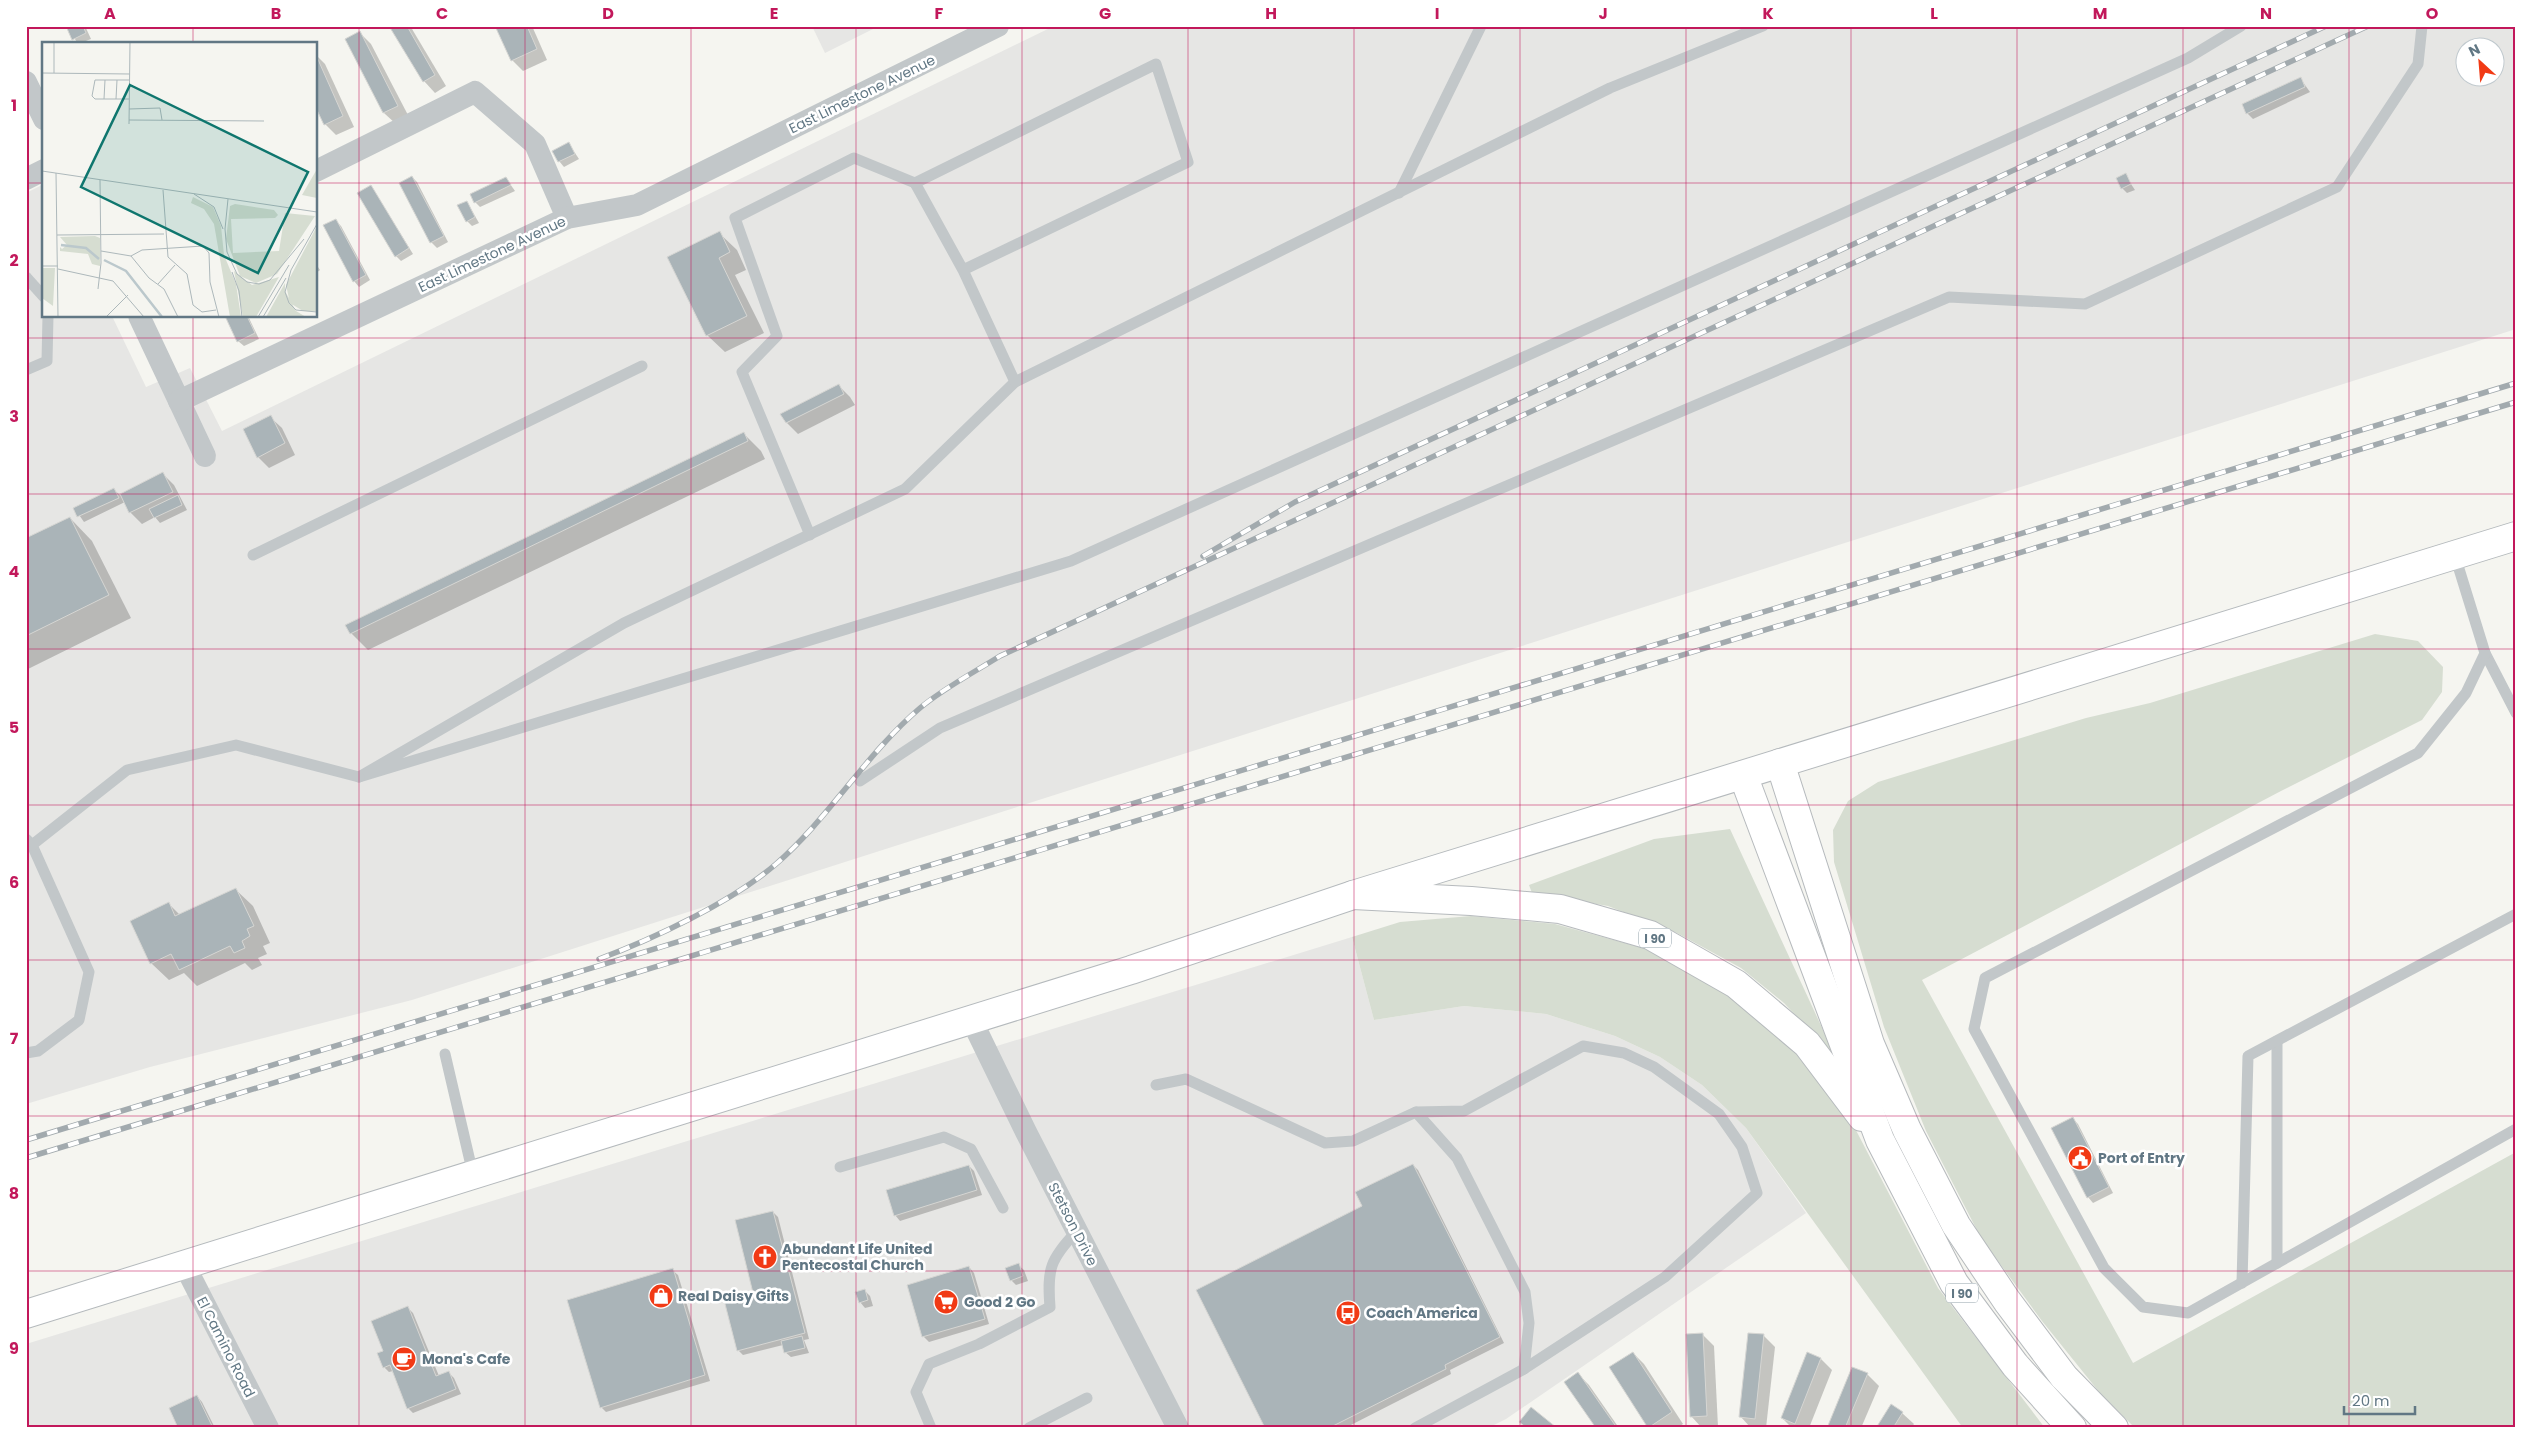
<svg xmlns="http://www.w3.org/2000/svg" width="2542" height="1454" viewBox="0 0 2542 1454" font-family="Poppins,sans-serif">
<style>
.built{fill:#e6e6e4;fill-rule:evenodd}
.green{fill:#d6ddd1}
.shadow{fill:#0003}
.building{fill:#aab4b8;stroke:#d6d6d3}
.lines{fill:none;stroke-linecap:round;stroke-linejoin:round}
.primary-casing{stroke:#b5babd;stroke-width:30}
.highway-casing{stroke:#b6babd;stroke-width:30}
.lane{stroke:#c2c7c9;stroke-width:11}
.street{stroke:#c2c7c9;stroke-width:22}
.primary{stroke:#fff;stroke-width:28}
.highway{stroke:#fff;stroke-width:28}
.rail-casing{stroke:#a2aaae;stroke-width:5.5}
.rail{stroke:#fff;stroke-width:4;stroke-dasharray:11;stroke-linecap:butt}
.grid{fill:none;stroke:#c2185b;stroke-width:1;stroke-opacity:0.55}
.labels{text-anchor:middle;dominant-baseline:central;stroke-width:5;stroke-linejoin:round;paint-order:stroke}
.shield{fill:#fff;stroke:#90a0a9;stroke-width:1}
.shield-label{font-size:12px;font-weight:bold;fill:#617784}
.street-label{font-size:14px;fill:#617784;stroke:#fff}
.poi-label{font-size:14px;font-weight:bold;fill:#617784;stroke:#fff;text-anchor:start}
.inset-river{fill:none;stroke:#bbc8cc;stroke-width:2.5}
.inset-road{fill:none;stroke:#adb8bb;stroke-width:1}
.view{fill:#0f766e;fill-opacity:0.15;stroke:#0f766e;stroke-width:2.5}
.inset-edge{fill:none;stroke:#617784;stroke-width:2.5}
.neatline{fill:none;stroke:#c2185b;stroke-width:2}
.grid-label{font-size:16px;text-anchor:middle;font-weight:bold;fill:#c2185b}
</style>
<rect width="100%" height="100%" fill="#f5f5f0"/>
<g class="built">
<polygon points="812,26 879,26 825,53"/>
<path d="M 1054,26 L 2516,26 L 2516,329 L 412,1000 L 150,1067 L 26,1104 L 26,193 L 44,184 L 44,316 L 112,316 L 146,387 L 190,368 L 222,431 ZM 2464,48 L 2494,48 L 2494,78 L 2464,78 Z"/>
<polygon points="1352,937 1374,1020 1464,1006 1546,1014 1615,1036 1660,1057 1702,1085 1746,1128 1806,1213 1506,1419 1488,1428 26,1428 26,1344"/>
</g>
<g class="green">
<polygon points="2375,634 2418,641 2443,667 2442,692 2422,720 2281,791 1922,980 2133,1363 2516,1152 2516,1428 2135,1428 2100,1393 2042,1321 1981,1238 1926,1131 1884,1027 1834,862 1833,830 1848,801 1878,782 2086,718 2150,703"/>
<polygon points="1730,829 1836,1058 1784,1003 1741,968 1677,933 1608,906 1532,893 1529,885 1654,839"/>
<polygon points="1471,916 1555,924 1643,948 1730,993 1801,1053 1847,1113 1938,1288 2045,1428 1963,1428 1746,1128 1702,1085 1660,1057 1615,1036 1546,1014 1464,1006 1374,1020 1352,937 1400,922"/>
</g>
<g class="shadow">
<polygon points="67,26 85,26 91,39 78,44"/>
<polygon points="391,26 409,26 412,29 446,86 435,93 424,81"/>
<polygon points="496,26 532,26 547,60 523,71 512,60"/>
<polygon points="360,33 371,44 409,117 396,124 384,113 347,39"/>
<polygon points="316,55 325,64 354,127 336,135 325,124 316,105"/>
<polygon points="2300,78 2310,92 2253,119 2247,113 2243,105"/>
<polygon points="569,144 579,159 564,167 559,161"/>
<polygon points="2125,175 2135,190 2127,193 2122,188"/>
<polygon points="412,177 417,182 448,242 437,248 431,242"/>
<polygon points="506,178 515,191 480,207 475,202"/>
<polygon points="371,186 413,254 401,261 396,256"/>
<polygon points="467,202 479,223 472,226 467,221"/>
<polygon points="335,220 341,226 370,280 359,287 354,281"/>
<polygon points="719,233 737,250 746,270 735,275 764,333 725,352 707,335"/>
<polygon points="316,264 320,270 316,273"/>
<polygon points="226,316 248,316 259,339 244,346 238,341"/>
<polygon points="839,386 850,397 855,405 798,434 787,423"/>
<polygon points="270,417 282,428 295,455 269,468 258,457"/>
<polygon points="744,434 761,451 765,459 368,650 351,633"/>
<polygon points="163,474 174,485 187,510 160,523 155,517 142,524 130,512 125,502 84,522 75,509 114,490 120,495"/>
<polygon points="70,518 92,541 131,618 26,670 26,539"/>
<polygon points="235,889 253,906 270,943 263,946 267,954 258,958 262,965 252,970 245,963 197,986 184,973 169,980 151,963 169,904 180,915"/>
<polygon points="2073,1119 2078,1124 2113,1193 2093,1203 2088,1197"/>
<polygon points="1413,1165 1418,1170 1504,1343 1450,1370 1451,1374 1345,1428 1266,1428 1364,1207"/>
<polygon points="969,1166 974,1171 982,1195 900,1221 895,1215"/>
<polygon points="773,1212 778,1217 809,1339 804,1340 809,1353 791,1357 785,1352 783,1345 743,1355 738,1350 755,1294"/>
<polygon points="1018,1265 1024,1270 1028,1281 1016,1285 1011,1280"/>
<polygon points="969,1267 974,1273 989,1324 929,1342 923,1336"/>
<polygon points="672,1270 678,1275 710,1381 606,1412 601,1407"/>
<polygon points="864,1290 870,1296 873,1306 865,1308 860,1302"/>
<polygon points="408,1308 413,1313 439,1376 449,1373 454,1378 461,1394 413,1413 408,1408 393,1371 389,1372 384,1367"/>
<polygon points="1702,1334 1714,1346 1718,1427 1702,1428 1691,1416"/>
<polygon points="1764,1336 1775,1347 1766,1428 1751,1428 1740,1416"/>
<polygon points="1633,1353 1644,1364 1683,1424 1677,1428 1650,1428 1611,1368"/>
<polygon points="1821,1359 1832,1370 1809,1428 1792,1428 1782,1418"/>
<polygon points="1578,1374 1589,1385 1619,1428 1597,1428"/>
<polygon points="1867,1374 1879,1386 1861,1428 1828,1428"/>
<polygon points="197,1396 202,1402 215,1428 180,1428"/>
<polygon points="1902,1413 1914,1424 1911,1428 1878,1428"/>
</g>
<g class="building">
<polygon points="66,26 83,26 86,33 72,40"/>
<polygon points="389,26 407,26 435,75 423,82"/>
<polygon points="495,26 527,26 537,49 511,61"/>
<polygon points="360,31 398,106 383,113 345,39"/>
<polygon points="316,55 343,116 324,125 316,108"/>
<polygon points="2301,77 2305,87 2246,114 2242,104"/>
<polygon points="569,142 575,154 558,162 552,151"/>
<polygon points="2126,173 2131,184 2121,189 2116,178"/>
<polygon points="412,176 444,236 430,243 399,183"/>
<polygon points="506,177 511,185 474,203 470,194"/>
<polygon points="371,185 409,248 395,257 357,193"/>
<polygon points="467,201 475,217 466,222 457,205"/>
<polygon points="336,219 366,275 353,282 323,225"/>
<polygon points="720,231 730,252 719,258 747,316 706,336 667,257"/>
<polygon points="225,316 247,316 255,333 237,342"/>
<polygon points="839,384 844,394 786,423 780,414"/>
<polygon points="271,415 285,443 257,458 243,429"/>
<polygon points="744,432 748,441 350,634 345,625"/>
<polygon points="163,472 173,492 129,513 120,494"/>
<polygon points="114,488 119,498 77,517 73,508"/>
<polygon points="178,495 182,505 154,518 149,509"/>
<polygon points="70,517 109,595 26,636 26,538"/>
<polygon points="236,888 254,926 247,929 250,936 242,941 245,948 234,953 230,946 179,970 171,954 150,964 130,921 169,902 175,916"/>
<polygon points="2073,1117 2109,1187 2087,1198 2051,1128"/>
<polygon points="1413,1164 1500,1337 1445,1365 1446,1369 1329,1428 1265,1428 1196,1290 1362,1206 1355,1192"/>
<polygon points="969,1165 977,1190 894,1216 886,1190"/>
<polygon points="773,1211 805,1333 737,1351 724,1300 753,1293 735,1220"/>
<polygon points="1019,1263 1023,1276 1010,1281 1005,1268"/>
<polygon points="969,1266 985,1319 922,1337 907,1285"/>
<polygon points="673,1268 705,1375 600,1408 567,1300"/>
<polygon points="865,1289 868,1300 859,1303 855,1292"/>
<polygon points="408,1306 436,1376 449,1371 456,1389 407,1409 390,1365 383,1368 377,1353 383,1351 371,1321"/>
<polygon points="1703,1333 1707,1416 1690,1417 1686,1334"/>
<polygon points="1748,1333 1764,1334 1755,1419 1739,1417"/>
<polygon points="802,1336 805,1348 784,1353 781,1341"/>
<polygon points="1633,1352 1672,1412 1648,1428 1609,1367"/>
<polygon points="1807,1352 1821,1358 1795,1424 1781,1418"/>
<polygon points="1852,1367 1868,1373 1845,1428 1827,1428"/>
<polygon points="1578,1372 1617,1428 1596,1428 1564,1382"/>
<polygon points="197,1395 213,1428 178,1428 169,1408"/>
<polygon points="1891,1404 1903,1412 1893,1428 1876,1428"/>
<polygon points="1531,1407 1557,1428 1527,1428 1519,1422"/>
</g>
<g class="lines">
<defs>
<polyline id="primary" points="26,1314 1131,970 1353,895 2516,536"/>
<g id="highway">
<polyline points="1780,763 1870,1044 1907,1130 1956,1225 2007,1301 2064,1377 2114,1428"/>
<polyline points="1743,775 1880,1140 1954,1283 2015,1365 2072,1428"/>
<polyline points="1353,895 1471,901 1560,909 1650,935 1736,984 1807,1044 1862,1117"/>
</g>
</defs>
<use href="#primary" class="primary-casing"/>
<use href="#highway" class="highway-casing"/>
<g class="lane">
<polyline points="1763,26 1610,88 1015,382 905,489 624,623 359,777 1071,561 2188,58 2241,26"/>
<polyline points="1399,193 1481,26"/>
<polyline points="963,270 1188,162 1156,64 915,183 963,270 1015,382"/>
<polyline points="26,277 44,297"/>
<polyline points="26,370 47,361 48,316"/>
<polyline points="810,535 742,372 777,336 735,218 854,158 915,183"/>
<polyline points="253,555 642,366"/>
<polyline points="2455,556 2485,653 2516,713"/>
<polyline points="2485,653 2466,693 2418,753 1985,978 1974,1029 2104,1268 2143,1307 2188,1313 2516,1129"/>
<polyline points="860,781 940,728 1949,297 2085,304 2337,187 2418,64 2422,26"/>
<polyline points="26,839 32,845 89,972 79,1020 38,1051 26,1053"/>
<polyline points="32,845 127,770 236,745 359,777"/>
<polyline points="445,1054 473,1174"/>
<polyline points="1156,1085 1186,1079 1325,1143 1353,1141 1416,1112 1457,1158 1525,1292 1529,1323 1524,1369"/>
<polyline points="840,1167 944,1137 971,1149 1003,1208"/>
<polyline points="2277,1263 2277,1041"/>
<polyline points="2242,1283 2248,1056 2516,914"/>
<path d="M 931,1428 L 916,1392 L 929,1364 L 979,1344 L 1050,1307 C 1047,1269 1050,1259 1077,1231"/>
<polyline points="1029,1428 1087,1398"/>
<polyline points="1415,1428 1524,1369 1665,1277 1757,1193 1742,1147 1719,1114 1654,1067 1624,1053 1583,1046 1464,1111 1416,1112"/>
</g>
<g class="street">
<polyline points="26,82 44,119"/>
<polyline points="316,171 475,92 535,144 567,218"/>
<polyline points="26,179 44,170"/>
<polyline points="139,316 205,456"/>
<polyline points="179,401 567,218 637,205 998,26"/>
<polyline points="971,1019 1026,1132 1178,1428"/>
<polyline points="185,1266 268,1428"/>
</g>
<use href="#primary" class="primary"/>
<use href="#highway" class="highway"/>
<defs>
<g id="rail">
<polyline points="1203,556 1295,502 2326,26"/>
<path d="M 599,959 C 653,939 732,902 776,864 C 829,818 866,754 920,708 C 944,688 973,673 1000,656 L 2368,26"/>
<polyline points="26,1140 2516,383"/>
<polyline points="26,1158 2516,402"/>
</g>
</defs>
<use href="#rail" class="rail-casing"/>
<use href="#rail" class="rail"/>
</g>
<path class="grid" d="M 193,26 L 193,44M 359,26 L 359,1428M 525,26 L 525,1428M 691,26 L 691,1428M 856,26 L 856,1428M 1022,26 L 1022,1428M 1188,26 L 1188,1428M 1354,26 L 1354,1428M 1520,26 L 1520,1428M 1686,26 L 1686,1428M 1851,26 L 1851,1428M 2017,26 L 2017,1428M 2183,26 L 2183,1428M 2349,26 L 2349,1428M 26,183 L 44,183M 316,183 L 2516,183M 193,316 L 193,1428M 26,338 L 2516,338M 26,494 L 2516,494M 26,649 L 2516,649M 26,805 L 2516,805M 26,960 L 2516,960M 26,1116 L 2516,1116M 26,1271 L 2516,1271"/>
<defs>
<symbol id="civic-disc" viewBox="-11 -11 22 22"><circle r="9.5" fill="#f13a15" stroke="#fff"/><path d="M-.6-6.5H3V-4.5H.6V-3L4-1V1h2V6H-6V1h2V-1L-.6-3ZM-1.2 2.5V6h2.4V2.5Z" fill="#fff"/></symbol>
<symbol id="church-disc" viewBox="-11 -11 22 22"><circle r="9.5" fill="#f13a15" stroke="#fff"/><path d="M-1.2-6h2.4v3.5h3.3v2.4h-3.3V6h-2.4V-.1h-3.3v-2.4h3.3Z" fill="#fff"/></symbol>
<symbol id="shop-disc" viewBox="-11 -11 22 22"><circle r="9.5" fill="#f13a15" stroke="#fff"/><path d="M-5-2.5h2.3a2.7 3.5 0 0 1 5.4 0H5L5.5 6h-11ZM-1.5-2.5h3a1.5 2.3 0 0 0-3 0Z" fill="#fff"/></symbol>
<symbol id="supermarket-disc" viewBox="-11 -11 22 22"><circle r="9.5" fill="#f13a15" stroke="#fff"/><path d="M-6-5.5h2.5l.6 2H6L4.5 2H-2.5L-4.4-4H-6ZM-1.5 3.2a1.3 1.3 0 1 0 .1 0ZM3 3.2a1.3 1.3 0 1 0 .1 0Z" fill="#fff"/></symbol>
<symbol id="bus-disc" viewBox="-11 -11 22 22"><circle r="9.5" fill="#f13a15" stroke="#fff"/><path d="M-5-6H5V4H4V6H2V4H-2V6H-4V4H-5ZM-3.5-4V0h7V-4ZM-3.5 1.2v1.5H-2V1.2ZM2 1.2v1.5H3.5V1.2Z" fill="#fff"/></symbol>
<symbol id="cafe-disc" viewBox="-11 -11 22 22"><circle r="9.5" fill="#f13a15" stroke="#fff"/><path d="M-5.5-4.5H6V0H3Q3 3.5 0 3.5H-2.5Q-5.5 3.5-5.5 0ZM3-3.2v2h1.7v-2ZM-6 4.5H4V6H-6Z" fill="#fff"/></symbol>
</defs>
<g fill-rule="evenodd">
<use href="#civic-disc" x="2066" y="1144" width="28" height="28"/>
<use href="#church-disc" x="751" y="1243" width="28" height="28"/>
<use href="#shop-disc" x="647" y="1282" width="28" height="28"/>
<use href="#supermarket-disc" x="932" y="1288" width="28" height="28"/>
<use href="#bus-disc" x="1334" y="1299" width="28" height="28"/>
<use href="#cafe-disc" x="390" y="1345" width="28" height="28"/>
</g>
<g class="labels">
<g class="shield">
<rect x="1639" y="928.5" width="32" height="19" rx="4"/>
<rect x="1946" y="1283.5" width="32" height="19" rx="4"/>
</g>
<g class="shield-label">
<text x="1655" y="938">I 90</text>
<text x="1962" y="1293">I 90</text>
</g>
<g class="street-label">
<text transform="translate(862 94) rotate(-26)">East Limestone Avenue</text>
<text transform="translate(492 254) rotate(-25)">East Limestone Avenue</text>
<text transform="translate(1073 1224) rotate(63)">Stetson Drive</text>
<text transform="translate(226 1347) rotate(63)">El Camino Road</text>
</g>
<g class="poi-label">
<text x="2098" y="1158">Port of Entry</text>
<text x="782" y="1249">Abundant Life United<tspan x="782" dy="16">Pentecostal Church</tspan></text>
<text x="678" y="1296">Real Daisy Gifts</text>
<text x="964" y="1302">Good 2 Go</text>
<text x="1366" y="1313">Coach America</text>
<text x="422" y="1359">Mona's Cafe</text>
</g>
</g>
<g transform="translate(42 42)">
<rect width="275" height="275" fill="#f5f5f0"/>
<path d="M 275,127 L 275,156 L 260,153 ZM 151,155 L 171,165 L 179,184 L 182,213 L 194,242 L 199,275 L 188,275 L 172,182 L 162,167 L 149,161 ZM 193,162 L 232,168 L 236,173 L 233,176 L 189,177 L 191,211 L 237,209 L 243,171 L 273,174 L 235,232 L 214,241 L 198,234 L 184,197 L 188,164 ZM 275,184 L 275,269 L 261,269 L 248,261 L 244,243 ZM 53,194 L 58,196 L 58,224 L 50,222 L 46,212 L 18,209 L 18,205 L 20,207 L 25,203 L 18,195 ZM 0,226 L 13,226 L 11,264 L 0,256 ZM 192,229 L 210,243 L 237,235 L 214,275 L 201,275 ZM 243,241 L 243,249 L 254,269 L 264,275 L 224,275 Z" fill="#d6ddd1"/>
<path class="inset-river" d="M 19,203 L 44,206 L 57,217M 62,218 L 84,229 L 120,275"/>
<path class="inset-road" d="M 0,31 L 88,32M 12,31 L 12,0M 62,57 L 63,38M 74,57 L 75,38M 87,57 L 53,57 L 50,54 L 53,38 L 87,38M 87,67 L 118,66 L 120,78M 87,78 L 222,79M 87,82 L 88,0M 0,129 L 275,170M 14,131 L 16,275M 121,148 L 126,215 L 145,232 L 151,263 L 160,270 L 174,268M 152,152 L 172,165 L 181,187M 186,157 L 183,187 L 185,210 L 195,232 L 205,240 L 217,242 L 228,238 L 262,197M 275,182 L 249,228 L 243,250 L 247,261 L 254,268 L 275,270M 15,193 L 122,192M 59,209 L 89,214 L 107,236 L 122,247 L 136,275M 89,214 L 100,208 L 161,204 L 167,211 L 168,240 L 177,275M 0,224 L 16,224M 16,227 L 71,239 L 102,275M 190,230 L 197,249 L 200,275M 116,242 L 133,223M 56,247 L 59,221 L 58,138M 64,275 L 86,253M 216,275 L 247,223M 221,275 L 244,236"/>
<path class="view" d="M 88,43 L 266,130 L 216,231 L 39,145 Z"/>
<rect width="275" height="275" class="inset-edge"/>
</g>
<rect width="2542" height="1454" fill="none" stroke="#ffffff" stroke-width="55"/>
<g transform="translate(2480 62) rotate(334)"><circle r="24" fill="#ffffff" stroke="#c0c9ce"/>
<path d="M0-4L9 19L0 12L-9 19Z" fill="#f13a15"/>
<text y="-8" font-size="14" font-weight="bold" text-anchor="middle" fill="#617784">N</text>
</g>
<path d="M2344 1406v8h71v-8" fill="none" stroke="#617784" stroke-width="2.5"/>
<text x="2352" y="1406" font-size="15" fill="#617784" stroke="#ffffff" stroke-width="4" paint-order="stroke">20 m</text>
<rect x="28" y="28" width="2486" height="1398" class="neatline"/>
<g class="grid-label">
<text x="110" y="19">A</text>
<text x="276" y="19">B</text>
<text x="442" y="19">C</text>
<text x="608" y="19">D</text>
<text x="774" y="19">E</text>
<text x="939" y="19">F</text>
<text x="1105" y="19">G</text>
<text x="1271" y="19">H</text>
<text x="1437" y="19">I</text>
<text x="1603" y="19">J</text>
<text x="1768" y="19">K</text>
<text x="1934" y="19">L</text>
<text x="2100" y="19">M</text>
<text x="2266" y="19">N</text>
<text x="2432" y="19">O</text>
<text x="14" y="111">1</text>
<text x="14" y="266">2</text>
<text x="14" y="422">3</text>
<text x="14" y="577">4</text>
<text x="14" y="733">5</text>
<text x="14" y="888">6</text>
<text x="14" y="1044">7</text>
<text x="14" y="1199">8</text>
<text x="14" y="1354">9</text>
</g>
</svg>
